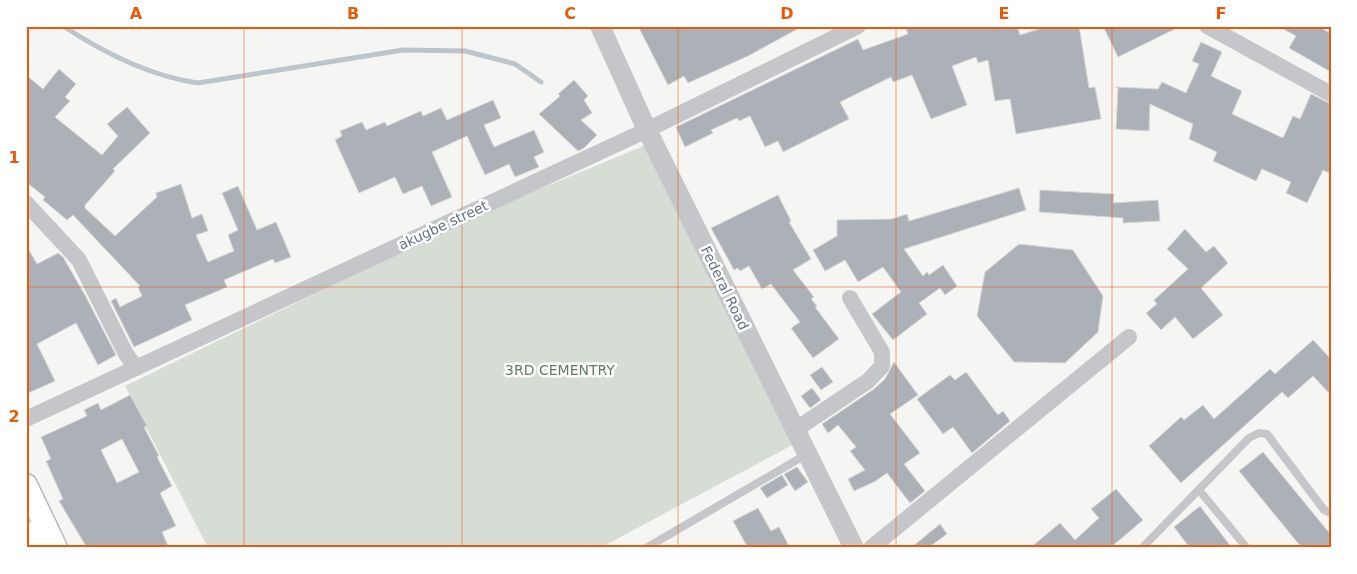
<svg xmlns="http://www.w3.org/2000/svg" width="1357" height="574" viewBox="0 0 1357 574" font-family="'DejaVu Sans',sans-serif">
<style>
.green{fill:#d6ddd4}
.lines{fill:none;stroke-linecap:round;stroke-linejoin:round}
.stream{stroke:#bdc5ca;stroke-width:5}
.building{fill:#acb1b8;stroke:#d7d7d5;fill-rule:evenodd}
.secondary-casing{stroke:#b6b9be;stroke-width:25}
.service{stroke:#c4c6ca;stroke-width:8}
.minor{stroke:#c4c6ca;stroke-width:16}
.tertiary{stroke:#c4c6ca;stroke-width:20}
.secondary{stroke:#fff;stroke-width:22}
.grid{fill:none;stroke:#e8590c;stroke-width:1;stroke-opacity:0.55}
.labels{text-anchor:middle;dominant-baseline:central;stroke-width:5;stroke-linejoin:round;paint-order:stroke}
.street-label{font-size:14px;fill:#667083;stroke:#fff}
.park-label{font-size:14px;fill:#657a64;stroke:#fff}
.neatline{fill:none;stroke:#e8590c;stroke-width:2}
.grid-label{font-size:16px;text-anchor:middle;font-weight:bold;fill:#e8590c}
</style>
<rect width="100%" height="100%" fill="#f5f6f3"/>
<polygon class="green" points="646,145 796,443 600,548 208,548 125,386 479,214"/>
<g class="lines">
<path class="stream" d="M 63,26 C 104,53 149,76 198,83 L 403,50 L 465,51 L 515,64 L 541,82"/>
</g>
<g class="building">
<polygon points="638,26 803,26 748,56 688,83 684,76 668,85"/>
<polygon points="905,26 1017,26 1020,35 1048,26 1079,26 1089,88 1095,87 1101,119 1016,134 1010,99 995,101 988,60 978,63 976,57 952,66 967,105 931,119 912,75 893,82 891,77 840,102 849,119 783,152 778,141 765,147 750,116 739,121 737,118 711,130 713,133 685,147 676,127 858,39 863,50 908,34"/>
<polygon points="1103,26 1181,26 1118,57"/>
<polygon points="1278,26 1318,26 1331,34 1331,72 1289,48 1296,36"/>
<polygon points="1201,42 1222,52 1211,76 1242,91 1232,114 1283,138 1293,116 1300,119 1311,94 1331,104 1331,174 1323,170 1307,203 1286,193 1291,182 1262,169 1256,181 1213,161 1217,152 1189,139 1193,124 1150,104 1149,131 1116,129 1118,88 1116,87 1158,89 1162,82 1186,93 1199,64 1192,61"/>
<polygon points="59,69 76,84 65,97 70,101 55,117 102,155 118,136 107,124 127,107 150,133 113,169 115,171 85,205 85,208 115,236 157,197 156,193 181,184 192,218 202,214 208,231 196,235 208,262 234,251 228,235 238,230 222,193 238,186 257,230 276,222 291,257 275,263 273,259 224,280 227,287 185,305 192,320 134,347 111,301 116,298 120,307 142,296 138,287 140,286 73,215 67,220 43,200 45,197 26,182 26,75 43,89"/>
<polygon points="574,80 588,96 584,100 592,113 581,120 597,135 584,148 578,151 539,114 560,96 558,94"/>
<polygon points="493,100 501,118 484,125 494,147 534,130 544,152 534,157 539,167 515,177 509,164 485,175 467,136 432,152 452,197 431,206 422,186 403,194 395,177 359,193 335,140 342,136 340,131 362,122 366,130 385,122 387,126 421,111 423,116 441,108 447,120"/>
<polygon points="1019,188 1026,210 904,249 923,276 927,272 929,275 943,265 957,286 945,295 940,288 919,303 927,314 893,340 872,314 901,292 883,267 858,282 845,260 825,271 813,250 837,236 837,220 892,219 907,214 909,221"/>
<polygon points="1040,190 1114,194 1113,203 1158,200 1160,221 1123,223 1123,218 1039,212"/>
<polygon points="778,195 791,221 789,222 811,259 793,270 814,297 811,299 817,306 815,307 839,339 813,358 791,328 800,322 771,284 762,289 749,266 740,271 738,268 734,270 711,228"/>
<polygon points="1185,229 1206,252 1214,246 1228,263 1201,288 1223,315 1193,339 1175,317 1161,330 1146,313 1157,304 1154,300 1188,269 1167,249"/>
<polygon points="1019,244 1073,250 1103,296 1098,332 1065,363 1014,362 977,316 985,272"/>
<polygon points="26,245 37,264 58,253 63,257 86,297 116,355 98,365 76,323 37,344 55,381 26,394"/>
<polygon points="1313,340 1331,359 1331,395 1313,376 1288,398 1282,392 1181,483 1149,446 1181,417 1184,420 1203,405 1214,419 1270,369 1275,374"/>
<polygon points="894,362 918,395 890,414 920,453 904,464 925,491 910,503 887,473 874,482 854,491 848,479 865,470 850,451 856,447 838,425 828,433 822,424 874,389 885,379"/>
<polygon points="822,367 833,382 821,390 810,375"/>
<polygon points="966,372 998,415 1003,411 1010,421 972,453 953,427 943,434 917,399 950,375 955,380"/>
<polygon points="812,388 821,400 810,408 801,396"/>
<path d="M 130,395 L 147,426 L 144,427 L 159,456 L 157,457 L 172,486 L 160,493 L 176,526 L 162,532 L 169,548 L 87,548 L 59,501 L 63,499 L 46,461 L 51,459 L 41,437 L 87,416 L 84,410 L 98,403 L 101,410 ZM 122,439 L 139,472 L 117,483 L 101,450 Z"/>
<polygon points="1263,452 1331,535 1331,548 1302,548 1239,471"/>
<polygon points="797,467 808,482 795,491 784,474"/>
<polygon points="782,475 788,485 767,498 760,488"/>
<polygon points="1116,489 1143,520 1110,548 1030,548 1060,523 1075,540 1099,518 1091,509"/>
<polygon points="1200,506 1232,548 1190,548 1174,527"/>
<polygon points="758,508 771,531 779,527 790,548 748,548 733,521"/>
<polygon points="940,524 947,534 928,548 911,548"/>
</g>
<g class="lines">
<defs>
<g id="secondary">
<polyline points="26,485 56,548"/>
<polyline points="26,532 34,548"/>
</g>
</defs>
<use href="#secondary" class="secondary-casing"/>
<g class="service">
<polyline points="1199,490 1247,548"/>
<polyline points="646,548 807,454"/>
<polyline points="1142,548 1249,438 1259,433 1267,434 1324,510 1331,513"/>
</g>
<g class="minor">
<polyline points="1207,26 1331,94"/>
<polyline points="26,203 79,260 126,354 136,368"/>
<polyline points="26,419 647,130 858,26"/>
<polyline points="795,430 868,381 882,366 882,352 850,298"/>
<polyline points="871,548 1129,337"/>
</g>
<polyline class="tertiary" points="600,26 647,130 854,548"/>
<use href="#secondary" class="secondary"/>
</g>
<path class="grid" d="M 244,26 L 244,548M 462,26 L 462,548M 678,26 L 678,548M 896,26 L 896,548M 1112,26 L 1112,548M 26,287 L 1331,287"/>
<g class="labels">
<g class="street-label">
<text transform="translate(443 225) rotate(-25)">akugbe street</text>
<text transform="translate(725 288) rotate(64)">Federal Road</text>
</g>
<g class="park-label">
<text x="560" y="370">3RD CEMENTRY</text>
</g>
</g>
<rect width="1357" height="574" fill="none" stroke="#ffffff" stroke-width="55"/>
<rect x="28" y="28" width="1302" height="518" class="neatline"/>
<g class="grid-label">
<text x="136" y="19">A</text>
<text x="353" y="19">B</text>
<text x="570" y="19">C</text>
<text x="787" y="19">D</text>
<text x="1004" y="19">E</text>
<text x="1221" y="19">F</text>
<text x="14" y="163">1</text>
<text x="14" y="422">2</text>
</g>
</svg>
